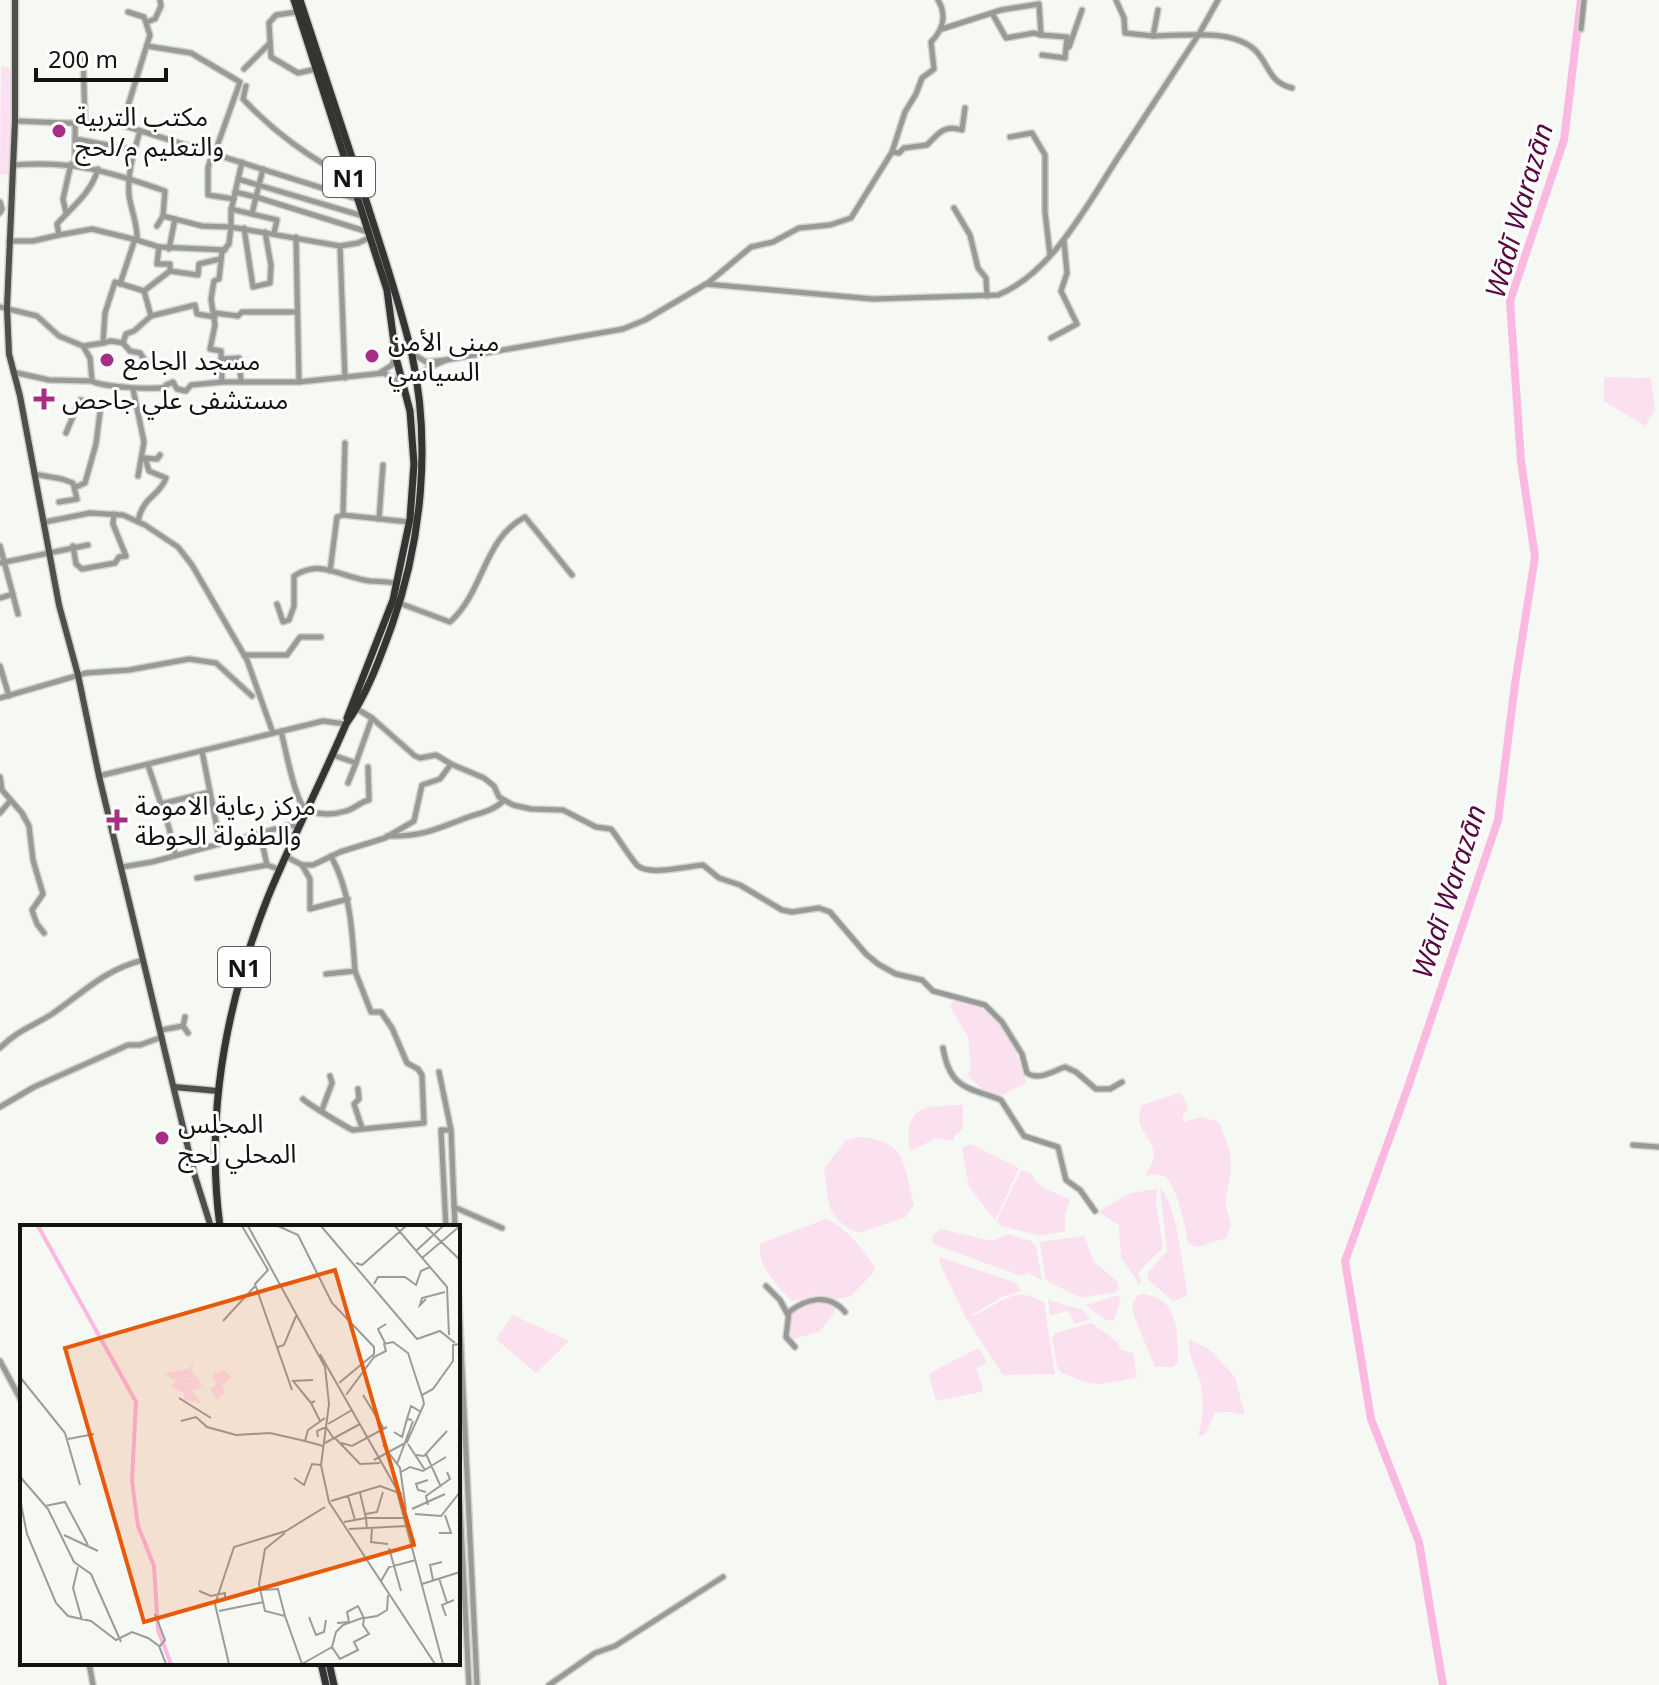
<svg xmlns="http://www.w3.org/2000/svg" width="1659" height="1685" viewBox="0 0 1659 1685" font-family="'Noto Sans','Noto Sans Arabic',sans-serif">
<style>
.green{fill:#fbe0f0}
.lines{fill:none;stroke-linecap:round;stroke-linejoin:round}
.river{stroke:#fbb8e1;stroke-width:8}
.minor-casing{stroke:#d2d3cf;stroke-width:8}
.major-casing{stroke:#d2d3cf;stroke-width:9}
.highway-casing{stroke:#d2d3cf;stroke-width:10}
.minor{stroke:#999a98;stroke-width:5}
.major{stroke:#4e4f4c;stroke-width:6}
.highway{stroke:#343532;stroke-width:7}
.poi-dot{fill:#a72e84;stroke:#fff;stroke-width:3}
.labels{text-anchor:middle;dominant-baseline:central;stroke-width:6;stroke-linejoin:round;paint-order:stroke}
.shield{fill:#fff;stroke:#5a5a59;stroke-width:2}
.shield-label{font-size:24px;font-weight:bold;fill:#131312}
.poi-label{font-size:26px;fill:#131312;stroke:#fff;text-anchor:start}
.water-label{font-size:28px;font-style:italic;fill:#570942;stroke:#fff}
.inset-river{fill:none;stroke:#fbb8e1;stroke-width:4}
.inset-road{fill:none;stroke:#9b9c99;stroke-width:2}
.view{fill:#e8590c;fill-opacity:0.15;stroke:#e8590c;stroke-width:4}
.inset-edge{fill:none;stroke:#131312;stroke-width:4}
</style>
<rect width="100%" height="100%" fill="#f6f8f3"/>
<g class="green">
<polygon points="1,66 14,69 11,175 0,174"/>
<polygon points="1604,377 1651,378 1655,410 1645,426 1604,401"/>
<path d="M 953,1001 C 995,1000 1016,1046 1026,1082 L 1024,1084 L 998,1097 L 983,1090 L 968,1075 L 971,1067 L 968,1037 L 950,1006 Z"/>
<path d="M 1179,1093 L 1183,1095 L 1188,1108 L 1183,1116 L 1183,1122 L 1201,1117 L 1219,1122 L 1230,1152 L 1231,1169 L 1225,1203 L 1231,1225 L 1226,1238 L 1197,1247 L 1188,1243 C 1186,1229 1176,1182 1164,1176 C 1158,1174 1151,1175 1145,1176 C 1148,1170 1153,1163 1154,1157 C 1155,1136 1131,1130 1142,1105 Z"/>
<path d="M 950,1105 L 963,1105 L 963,1129 L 954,1136 L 954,1141 L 936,1138 L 913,1150 L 910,1149 C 906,1132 908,1111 930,1107 C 937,1106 943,1107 950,1105 Z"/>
<path d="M 858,1137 C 907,1140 903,1163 914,1204 L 906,1217 L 858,1233 C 824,1216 830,1205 824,1169 L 845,1141 Z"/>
<polygon points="971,1144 1019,1168 995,1220 969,1187 962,1148"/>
<path d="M 1021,1170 L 1032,1174 C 1038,1191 1056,1191 1070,1200 L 1065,1214 L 1065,1231 L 1040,1236 L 998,1225 L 997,1220 Z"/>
<path d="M 1160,1188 C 1176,1203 1182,1262 1186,1286 L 1187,1296 L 1173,1301 L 1147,1279 L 1149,1271 L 1167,1251 Z"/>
<path d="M 1157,1189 L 1156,1205 L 1163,1247 C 1155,1257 1144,1264 1138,1274 L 1141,1280 L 1139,1284 L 1121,1257 L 1119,1225 L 1098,1212 L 1130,1193 Z"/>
<path d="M 826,1219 C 847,1228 863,1249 875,1268 L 872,1274 L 851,1296 L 837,1299 L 822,1294 L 792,1301 C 778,1286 755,1265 761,1243 Z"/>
<polygon points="940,1229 992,1241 1008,1234 1031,1241 1036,1247 1042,1280 1028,1273 1021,1276 933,1244 932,1236"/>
<polygon points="1084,1236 1094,1262 1118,1282 1119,1289 1115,1292 1082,1298 1050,1283 1045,1277 1040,1242"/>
<path d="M 940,1257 L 1016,1283 L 1022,1291 L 1002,1297 L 968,1317 C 988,1313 1004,1293 1024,1295 C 1030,1295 1038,1300 1044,1302 L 1055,1374 L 1003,1375 L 966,1318 L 939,1262 Z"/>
<path d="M 1139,1294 C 1179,1295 1178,1331 1178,1362 L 1173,1367 L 1155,1367 L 1134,1316 L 1132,1304 Z"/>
<polygon points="1115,1296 1121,1297 1114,1321 1106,1320 1086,1305"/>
<polygon points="1048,1300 1083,1310 1090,1319 1075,1324 1068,1311 1050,1315"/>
<polygon points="827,1303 834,1306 835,1311 819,1332 792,1339 789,1337 792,1314 812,1304"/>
<polygon points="513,1315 569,1341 536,1373 496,1339"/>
<path d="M 1092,1323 L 1117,1342 L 1121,1350 L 1133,1353 L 1137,1377 C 1122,1380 1101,1387 1085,1382 C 1077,1380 1071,1375 1062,1373 L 1057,1367 L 1052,1338 L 1055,1333 Z"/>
<path d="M 1189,1339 L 1210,1350 L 1235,1377 L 1245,1415 L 1231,1412 L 1215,1413 L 1205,1434 L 1198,1437 C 1204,1416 1205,1397 1198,1375 C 1193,1359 1188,1358 1189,1339 Z"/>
<path d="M 979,1348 L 987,1363 L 976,1368 L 983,1388 L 981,1392 L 936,1401 L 929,1375 C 934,1370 970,1352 979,1348 Z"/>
</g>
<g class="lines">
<polyline class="river" points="1443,1685 1419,1542 1371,1419 1345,1261 1407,1090 1498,820 1515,684 1535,557 1521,461 1510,301 1564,140 1581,0"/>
<defs>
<g id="minor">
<polyline points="1116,0 1124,18 1125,33 1153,36"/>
<path d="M 1158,10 L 1153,36 C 1182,36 1231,28 1255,50 C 1270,65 1268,82 1292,88"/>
<polyline points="297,12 276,15 269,23 271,57 298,73 316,69"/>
<polyline points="147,22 155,19 161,6 160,0"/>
<polyline points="942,29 1001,10 1039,4 1041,35 1034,33 1006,38 992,13"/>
<polyline points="1581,29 1584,0"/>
<polyline points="1041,35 1067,37 1065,58 1042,55"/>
<polyline points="147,46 191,53 240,82 214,155"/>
<polyline points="1069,47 1082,10"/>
<polyline points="83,55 85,122"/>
<polyline points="244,69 270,43"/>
<path d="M 246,86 L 243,99 C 272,130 311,160 349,177"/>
<polyline points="15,121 122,125 357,199"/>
<polyline points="75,123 75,164"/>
<polyline points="122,125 150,35 144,17 128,12"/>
<path d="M 140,131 C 134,152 127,173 129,195 C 131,211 138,224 137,240 L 159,247"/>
<polyline points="1010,137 1032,133 1045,155 1045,212 1050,255"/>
<polyline points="75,139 135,150"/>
<path d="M 892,152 L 899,153 L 904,148 L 927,145 C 938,134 944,124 962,130 L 965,108"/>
<polyline points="212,154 208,168 208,195 234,199"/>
<polyline points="242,162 231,211 231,227 340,246 358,243 369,238"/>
<path d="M 14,165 C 72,160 111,172 165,191 L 163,216 L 202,226 L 231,227 L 229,244 L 222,252 L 219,279 L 214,281 L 211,299 L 215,325 L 210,349 L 221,351 L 222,382"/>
<polyline points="263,169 256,197 368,232"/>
<polyline points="238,179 363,216"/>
<polyline points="235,192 256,197 252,214"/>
<polyline points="0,202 2,209 0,213"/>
<polyline points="954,208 970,235 978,268 986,278 987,296"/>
<polyline points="231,209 277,220 274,233"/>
<polyline points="66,213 63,199 71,164"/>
<polyline points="157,226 163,216"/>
<polyline points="244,228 253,287 270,283 271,265 265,232"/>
<polyline points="59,235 92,229 137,240"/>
<polyline points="296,237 299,382"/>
<path d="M 9,241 L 33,241 L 59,235 L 57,224 C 74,205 91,193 98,169"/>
<polyline points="340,246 345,378"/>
<polyline points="169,249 175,219"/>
<polyline points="170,271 198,275 199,264 220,259"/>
<path d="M 708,283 L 751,247 L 773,242 L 799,228 L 830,225 L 851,218 L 892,152 L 905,112 L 916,94 L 922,78 L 934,69 L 931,42 C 943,30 947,15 938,0"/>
<polyline points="120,284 135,239"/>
<polyline points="144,291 151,316 195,305 197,314 215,317"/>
<path d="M 0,307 L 37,316 L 59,336 L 83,346 L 90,358 L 92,381 C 102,387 153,390 166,387 L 166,385 L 173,382 L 177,389 L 186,391 L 191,385 L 222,382 L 299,382 L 384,373 L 401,383"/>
<polyline points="215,313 238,316 242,312 296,312"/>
<polyline points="1051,338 1077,324 1061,291 1067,273 1064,241"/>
<polyline points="103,343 111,341 123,343 126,334 134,331 151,316"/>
<polyline points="123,343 130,351 140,353 146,362 158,366"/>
<polyline points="84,346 103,343 105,313 115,282 144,291 170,271 170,264 157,264 159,247 225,250"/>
<polyline points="412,353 426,362 446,360 428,368 416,379"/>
<polyline points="221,359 239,358 241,382"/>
<path d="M 446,360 L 623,329 L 645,320 L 706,284 L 873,299 L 998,295 C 1054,272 1089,201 1121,153 C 1147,113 1173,73 1199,34 L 1218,0"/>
<polyline points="13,372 49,380 91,381"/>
<polyline points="381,372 392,365 395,357"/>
<polyline points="133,389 144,442 138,476"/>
<polyline points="66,433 80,400 101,404 96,444 85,483 76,487"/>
<polyline points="143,458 157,459 160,455"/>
<polyline points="34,474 62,479 73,483 77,499 59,502"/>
<polyline points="343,515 409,522"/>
<polyline points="379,519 383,465"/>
<path d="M 138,521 C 143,496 160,496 166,478 L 149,471 L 145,458"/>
<polyline points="45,522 90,513 123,515 145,525 178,547 192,565 247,660 273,733"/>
<polyline points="0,546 18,614"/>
<polyline points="73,546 76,564 82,569 115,563 119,557 126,556 113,524 114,514"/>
<polyline points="0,563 88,545"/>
<polyline points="330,571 337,517 343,515 345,443"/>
<polyline points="0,598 13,594"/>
<path d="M 399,603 L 450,622 C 485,590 483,539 525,517 L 572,575"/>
<path d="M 277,604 L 283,622 L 289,620 L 294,606 L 294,576 C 322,558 341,578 370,581 C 378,581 387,582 396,583"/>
<polyline points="244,655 287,655 300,637 321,637"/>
<polyline points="0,666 9,696"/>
<polyline points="0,698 86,673 129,670 189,659 216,663 252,696"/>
<path d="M 281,731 C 285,747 294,795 303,806 C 312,816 334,815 346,811 C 354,809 360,802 369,800 L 368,767"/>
<polyline points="202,751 220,843"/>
<polyline points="333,755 356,763 348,783"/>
<polyline points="356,763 372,718"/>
<path d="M 451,764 L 484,778 L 494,786 L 499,797 L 513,805 L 531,809 L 563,810 L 596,827 L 611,829 C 617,836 633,862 638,866 C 651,876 688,866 703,865 L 719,878 L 740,885 L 782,910 L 792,912 L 819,908 L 830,912 L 866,954 L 878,964 L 896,974 L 922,980 L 933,991 L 985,1005 L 1002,1022 L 1022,1054 L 1027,1073 C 1039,1081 1053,1071 1065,1067 L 1076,1072 L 1096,1089 L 1110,1089 L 1122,1082"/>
<polyline points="148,765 169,828 175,854"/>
<polyline points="99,776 323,721 346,724"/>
<polyline points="0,777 2,790 22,813 29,826 33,860 43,894 32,910 37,924 44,933"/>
<polyline points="161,804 210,792"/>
<polyline points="0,813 10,801"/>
<polyline points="260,833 267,865"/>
<path d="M 387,836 C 420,837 434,830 463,819 C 478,813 493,812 504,800"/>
<polyline points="287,857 302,865 313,865 340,852 385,838 414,821 422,785 440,779 451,764 436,755 420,758 415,756 372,718 357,709"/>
<polyline points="302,865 310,879 310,909 348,899"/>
<polyline points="122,867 152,862 290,825 299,828"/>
<polyline points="197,878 267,865 281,870"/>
<path d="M 326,974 L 355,971 C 352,931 351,893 331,856"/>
<polyline points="183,1026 185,1017"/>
<polyline points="161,1030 183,1026 188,1033"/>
<path d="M 0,1048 C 19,1029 32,1027 52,1014 C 84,992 104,970 143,960"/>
<path d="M 943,1048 C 950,1089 967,1087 1001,1100 L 1024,1136 L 1058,1147 L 1066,1180 L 1080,1190 L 1095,1211"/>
<polyline points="439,1072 451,1130 455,1227"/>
<polyline points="358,1089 359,1099 354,1104 362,1128"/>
<path d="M 303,1099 C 305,1102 349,1129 353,1130 L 424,1123 L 422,1075 L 418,1069 L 407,1063 L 392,1028 L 381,1012 L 371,1012 L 355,971"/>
<polyline points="0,1107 34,1087 128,1045 140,1045 162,1037"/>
<polyline points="322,1110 332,1083 330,1076"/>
<polyline points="1633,1145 1659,1147"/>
<polyline points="454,1207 502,1228"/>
<polyline points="446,1227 441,1130 450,1130"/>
<polyline points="458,1284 477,1685"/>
<polyline points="766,1286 780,1300 788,1315"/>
<path d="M 795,1347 L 786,1337 L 789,1312 C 807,1298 829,1293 845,1312"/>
<polyline points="0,1361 22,1402"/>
<polyline points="458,1466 469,1685"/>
<polyline points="89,1663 93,1685"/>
<polyline points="549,1685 595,1653 615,1646 723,1577"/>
</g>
<g id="major">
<polyline points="15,0 15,121 7,308 9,354 20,396 59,605 78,675 99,776 194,1173 211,1227"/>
<polyline points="174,1087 218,1091"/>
</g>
<g id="highway">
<polyline points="294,0 387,290 396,358 410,411 414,464 410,519 393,600 347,718"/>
<path d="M 220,1227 C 205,1114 226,1003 268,897 C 292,839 321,782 346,724 C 367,695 380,658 392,625 C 422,540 431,443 412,355 C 399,299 380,245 363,191 C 342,128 321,64 300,0"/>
<polyline points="321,1663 326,1685"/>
<polyline points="329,1663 334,1685"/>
</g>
</defs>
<use href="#minor" class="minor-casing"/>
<use href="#major" class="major-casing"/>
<use href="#highway" class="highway-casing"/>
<use href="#minor" class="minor"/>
<use href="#major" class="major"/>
<use href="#highway" class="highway"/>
</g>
<g class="poi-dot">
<circle cx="59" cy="131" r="8"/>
<circle cx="372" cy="356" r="8"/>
<circle cx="107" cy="360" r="8"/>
<path d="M40 387h8v8h8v8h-8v8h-8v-8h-8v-8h8z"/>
<path d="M113 808h8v8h8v8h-8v8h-8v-8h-8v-8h8z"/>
<circle cx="162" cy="1138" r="8"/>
</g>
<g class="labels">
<g class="shield">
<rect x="323" y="157" width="52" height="40" rx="6"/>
<rect x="218" y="947" width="52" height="40" rx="6"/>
</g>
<g class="shield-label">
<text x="349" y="177">N1</text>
<text x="244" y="967">N1</text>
</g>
<g class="poi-label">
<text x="75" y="116">مكتب التربية<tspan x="75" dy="30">والتعليم م/لحج</tspan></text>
<text x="388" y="341">مبنى الأمن<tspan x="388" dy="30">السياسي</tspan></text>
<text x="123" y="360">مسجد الجامع</text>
<text x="62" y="399">مستشفى علي جاحص</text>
<text x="135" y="805">مركز رعاية الامومة<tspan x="135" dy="30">والطفولة الحوطة</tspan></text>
<text x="178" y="1123">المجلس<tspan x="178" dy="30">المحلي لحج</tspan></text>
</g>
<g class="water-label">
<text transform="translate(1518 210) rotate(-74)">Wādī Warazān</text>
<text transform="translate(1448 891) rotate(-72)">Wādī Warazān</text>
</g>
</g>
<g transform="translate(20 1225)">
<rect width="440" height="440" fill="#f6f8f3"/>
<path d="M 176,135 L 171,146 L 182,159 L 156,158 L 184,160 L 172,166 L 182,179 L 164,174 L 164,168 L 151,161 L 156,156 L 144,148 L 169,144 ZM 204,145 L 212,153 L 202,160 L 205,168 L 197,175 L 190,164 L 198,158 L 192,154 L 195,148 Z" fill="#fbe0f0"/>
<path class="inset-river" d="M 18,1 L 116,177 L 112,256 L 118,301 L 134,341 L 138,405 L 151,439"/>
<path class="inset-road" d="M 222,1 L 248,45 L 235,59 L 272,165M 228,1 L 305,142 L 309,179 L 301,240 L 309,277 L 415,439M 258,1 L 278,10 L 312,78 L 354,122 L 354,129 L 319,158M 301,1 L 397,114 L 420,106 L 435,118M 375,1 L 427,62 L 429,110M 405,1 L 440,35M 396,26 L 423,1M 402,33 L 440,1M 336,38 L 342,40 L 386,1M 354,59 L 358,52 L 385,52 L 396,60 L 401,46 L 410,42M 406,74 L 400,80 L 402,73 L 425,67M 203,96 L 236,60M 365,118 L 358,104 L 366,99M 258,122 L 264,120 L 276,91M 300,129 L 376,263 L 423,439M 0,152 L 45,208 L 60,260M 326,170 L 354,132 L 366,126 L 364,119 L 373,117 L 388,128 L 402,171M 343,170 L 364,204M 159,173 L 191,193M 295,176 L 291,178 L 300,196M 291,178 L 273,156 L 293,155M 387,194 L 391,181 L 401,187M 161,196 L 176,192 L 187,202 L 216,210 L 250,208 L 285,216M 308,199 L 332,185M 374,207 L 382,212 L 387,194 L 392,195M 298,212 L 297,206 L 306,202 L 314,214M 315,213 L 340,239 L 360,238M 48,214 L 74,209M 305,218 L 340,199M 321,218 L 332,221 L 367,202M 388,219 L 405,245M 363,220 L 380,243 L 386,285M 303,221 L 285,216 L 288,205 L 305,193M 406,229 L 421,262M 396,230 L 404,231 L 427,206M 354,235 L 387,217 L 404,179 L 402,170 L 413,164 L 433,136 L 433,120 L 440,119M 377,239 L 393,196M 381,247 L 390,242 L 403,246 L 426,232M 274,253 L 284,260 L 292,239 L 301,240M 0,259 L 2,254 L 28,284 L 54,337 L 71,349 L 101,417M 406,267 L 398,265 L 396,259 L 408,255M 340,268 L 346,293 L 384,293M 328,271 L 335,295M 0,274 L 7,309 L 36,378 L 48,391 L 71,396 L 96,415 L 112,407 L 128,413 L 139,421 L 146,439M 311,276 L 360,261 L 382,269M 408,280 L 406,271 L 430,254 L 427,247M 25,281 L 45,277 L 68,320M 392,284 L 425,269M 346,289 L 357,287 L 363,267M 395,289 L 421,291 L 440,267M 324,297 L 346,293 L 347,305M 329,304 L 386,301M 352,304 L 351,317 L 368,319M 265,308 L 245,324 L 239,359 L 245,386 L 265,391 L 282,439M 419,308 L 431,308 L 425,290M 44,310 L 78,326M 369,323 L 381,366M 58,342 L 53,363 L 62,395M 419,353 L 427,378M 413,355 L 410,340 L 422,337M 361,356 L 369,342 L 396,335M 402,359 L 440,347M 241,365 L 258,364 L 265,391M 179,366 L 191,371 L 205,368 L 205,372M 199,386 L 244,377M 135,389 L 145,415 L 140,421M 426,391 L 422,380 L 434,375M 289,392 L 296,410 L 304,407 L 306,395M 317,398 L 329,397 L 327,387 L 338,381 L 344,393 L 343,400 L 349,409 L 334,417 L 338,425 L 320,434 L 312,422 L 316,407 L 323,400 L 342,393 L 345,393 L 357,391 L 367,385 L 368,370M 209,439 L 195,379 L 214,322 L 266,306 L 305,282M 282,439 L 312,422"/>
<path class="view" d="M 315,45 L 394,320 L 124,397 L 45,123 Z"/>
<rect width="440" height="440" class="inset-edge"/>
</g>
<path d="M36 68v12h130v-12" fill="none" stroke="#131312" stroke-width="4"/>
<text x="48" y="68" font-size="24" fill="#131312" stroke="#ffffff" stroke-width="6" paint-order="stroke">200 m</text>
</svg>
